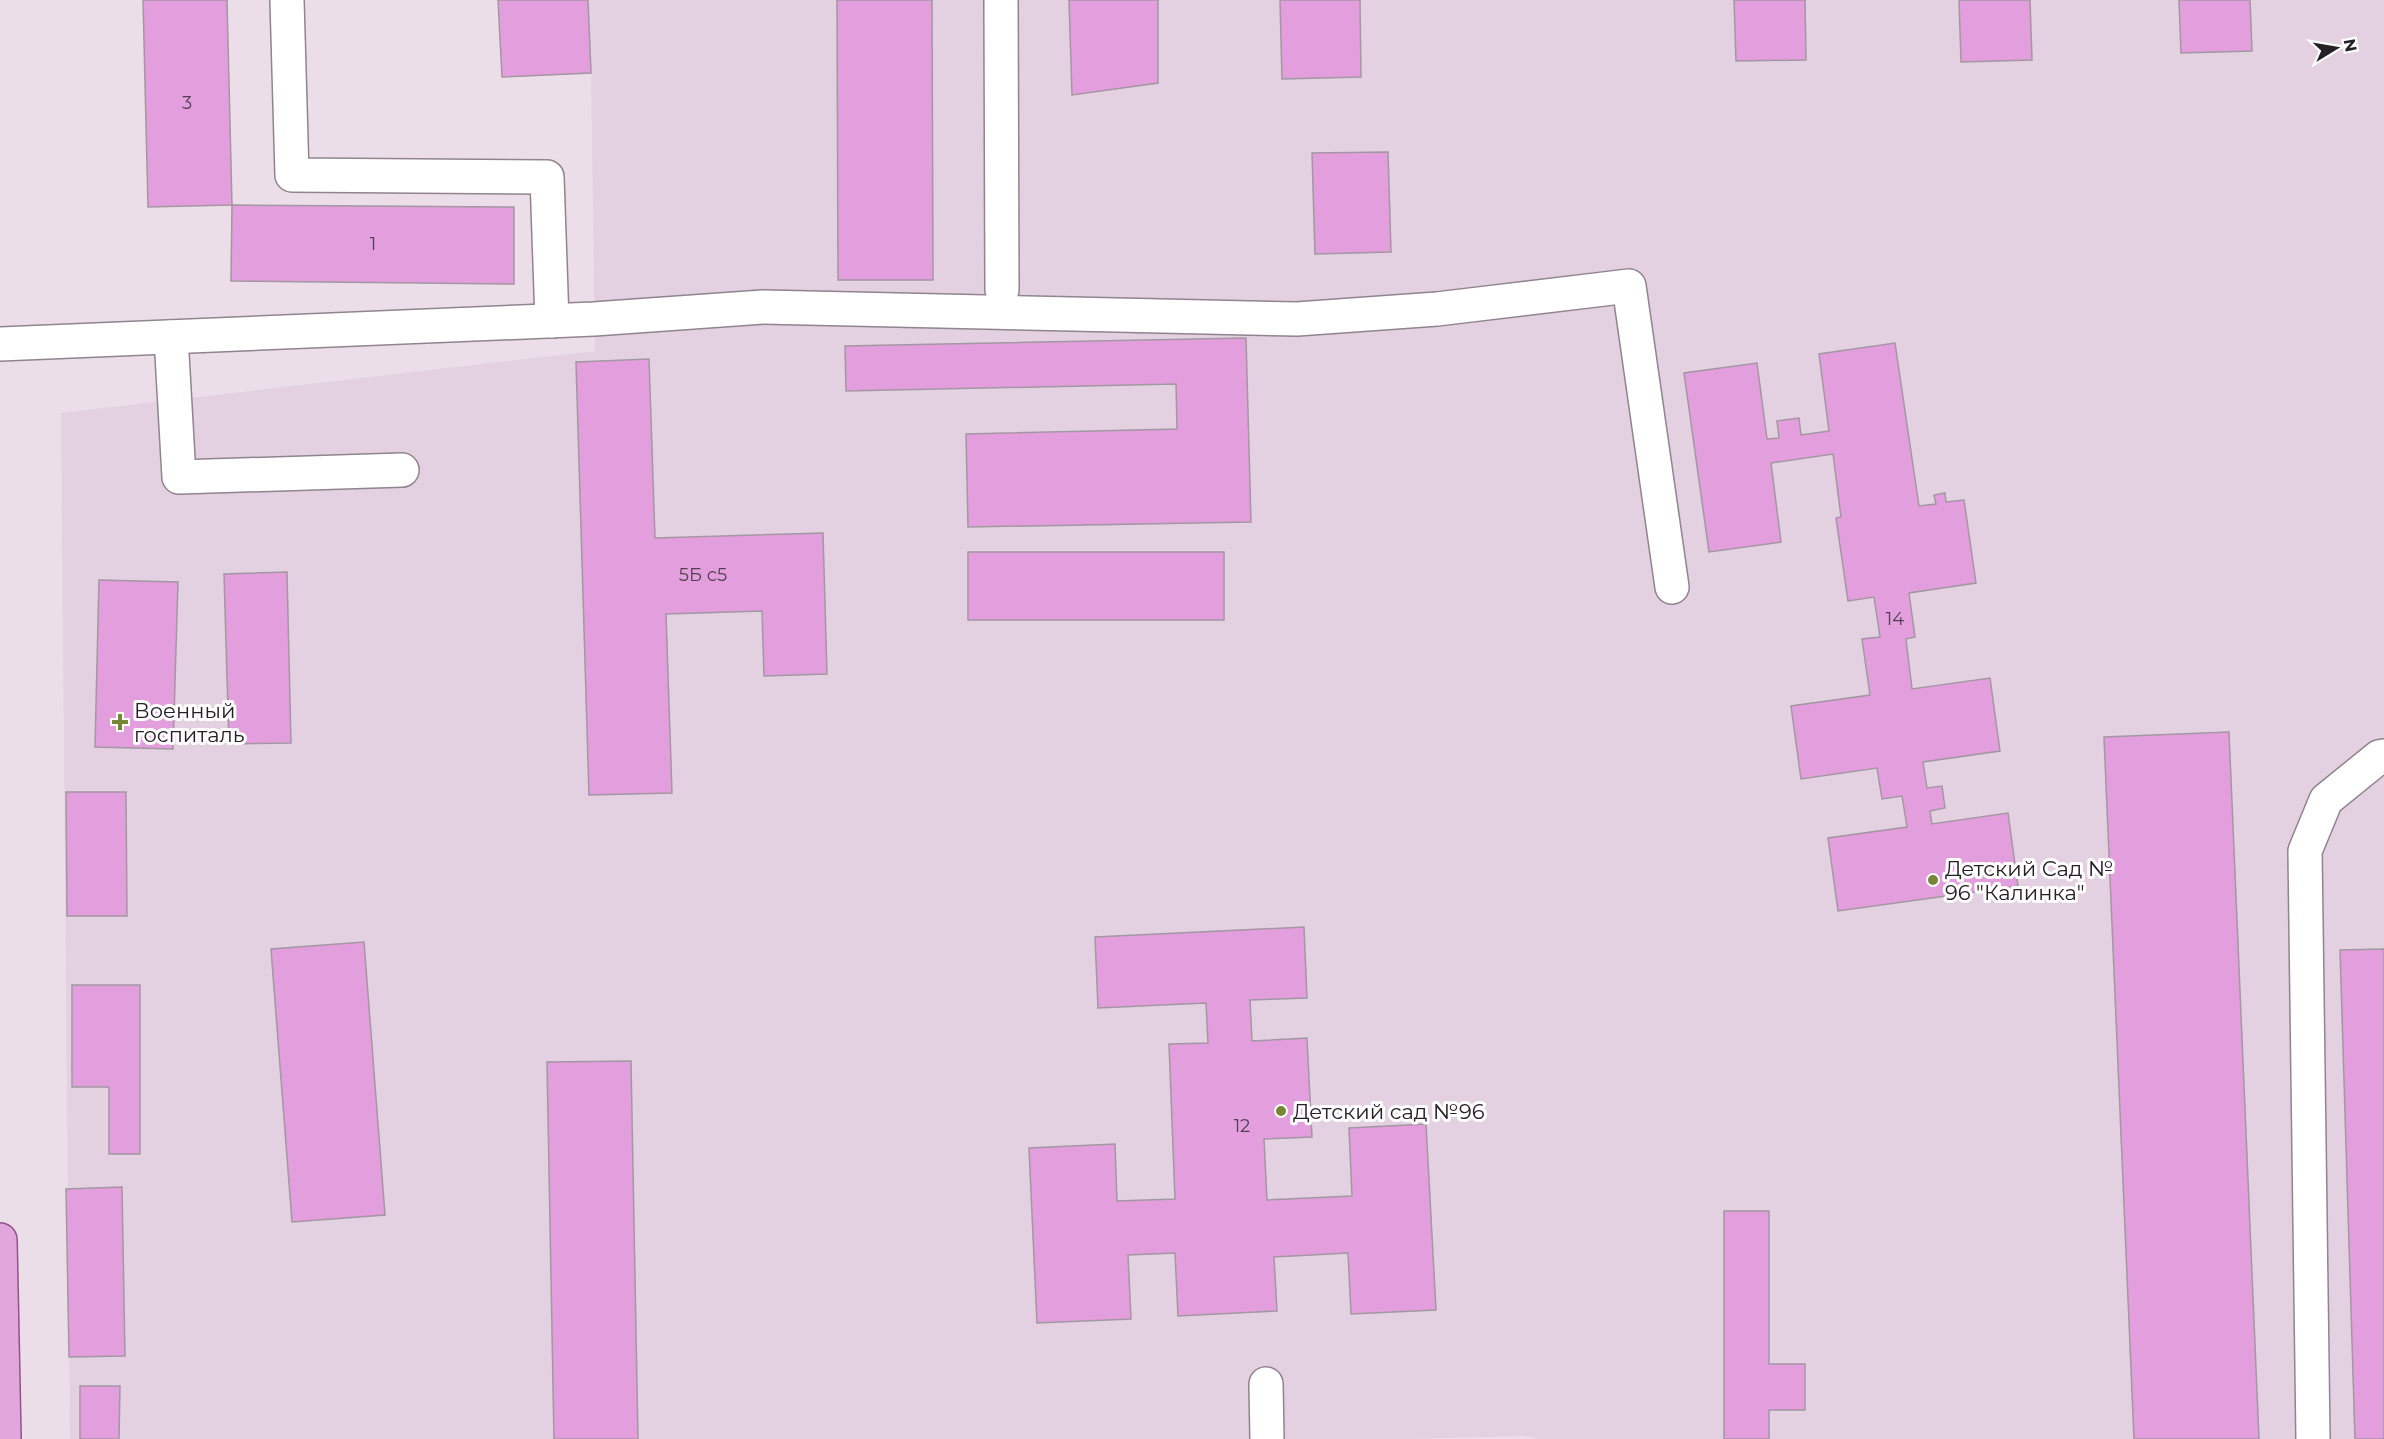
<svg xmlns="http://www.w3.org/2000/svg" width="2384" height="1439" viewBox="0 0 2384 1439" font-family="Montserrat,sans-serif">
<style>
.built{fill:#e3d0e1}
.building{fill:#e39edd;stroke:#a397a1;stroke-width:1.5}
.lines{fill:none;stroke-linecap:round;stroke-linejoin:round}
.minor-casing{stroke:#90848e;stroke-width:36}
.major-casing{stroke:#92528d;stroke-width:36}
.minor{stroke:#fff;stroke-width:33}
.major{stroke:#e1a7dd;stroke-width:33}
.poi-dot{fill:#758636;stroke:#fff;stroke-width:2}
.labels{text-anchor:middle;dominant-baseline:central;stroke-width:6;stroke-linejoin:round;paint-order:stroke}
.number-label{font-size:18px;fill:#544052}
.poi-label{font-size:21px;fill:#252024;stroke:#fff;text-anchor:start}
</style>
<rect width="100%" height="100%" fill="#ebdee9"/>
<polygon class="built" points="588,0 2384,0 2384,1439 1536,1439 1535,1437 1522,1436 1409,1439 70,1439 61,413 595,351 591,73"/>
<g class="building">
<polygon points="143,0 227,0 232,205 148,207"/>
<polygon points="498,0 588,0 591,73 502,77"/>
<polygon points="837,0 932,0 933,280 838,280"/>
<polygon points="1069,0 1158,0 1158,83 1072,95"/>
<polygon points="1280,0 1360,0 1361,77 1282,79"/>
<polygon points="1734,0 1805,0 1806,60 1736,61"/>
<polygon points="1959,0 2030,0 2032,60 1961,62"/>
<polygon points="2179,0 2250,0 2252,51 2181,53"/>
<polygon points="1388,152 1391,252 1315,254 1312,153"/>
<polygon points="232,205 514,207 514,284 231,281"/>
<polygon points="1246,338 1251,522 968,527 966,434 1177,429 1176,384 846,391 845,346"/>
<polygon points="1895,343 1919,506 1936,504 1934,495 1945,493 1946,502 1964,500 1976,583 1909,593 1915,637 1906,639 1912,689 1990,678 2000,751 1923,762 1927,788 1942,786 1945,808 1930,811 1932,824 2008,813 2018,886 1838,911 1828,838 1907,827 1902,796 1882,799 1877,768 1801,779 1791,706 1870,695 1862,639 1880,637 1874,597 1848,601 1836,518 1841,517 1833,454 1771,463 1781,542 1709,552 1684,373 1757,363 1767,439 1779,438 1777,421 1799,418 1801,435 1829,431 1819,354"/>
<polygon points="649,359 655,538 823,533 827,674 764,676 762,611 666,614 672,793 589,795 576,362"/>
<rect x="968" y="552" width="256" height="68"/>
<polygon points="287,572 291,743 229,744 224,574"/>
<polygon points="99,580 178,582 173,749 95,747"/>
<polygon points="2229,732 2259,1439 2134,1439 2104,737"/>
<polygon points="66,792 126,792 127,916 67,916"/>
<polygon points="1304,927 1307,998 1250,1000 1252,1041 1307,1038 1312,1137 1264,1139 1267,1200 1352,1196 1349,1128 1426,1124 1436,1310 1351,1314 1348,1253 1274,1257 1277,1311 1178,1316 1175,1253 1128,1255 1131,1319 1037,1323 1029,1148 1115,1144 1117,1201 1175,1199 1169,1044 1208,1043 1206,1003 1098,1008 1095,937"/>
<polygon points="364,942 385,1215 292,1222 271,949"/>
<polygon points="2384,949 2384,1439 2355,1439 2340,950"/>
<polygon points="72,985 140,985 140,1154 109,1154 109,1087 72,1087"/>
<polygon points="631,1061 638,1439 554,1439 547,1062"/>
<polygon points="122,1187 125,1356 69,1357 66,1189"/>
<polygon points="1724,1211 1769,1211 1769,1364 1805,1364 1805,1410 1769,1410 1769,1439 1724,1439"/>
<polygon points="80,1386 120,1386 119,1439 80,1439"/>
</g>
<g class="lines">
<defs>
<g id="minor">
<polyline points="287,0 292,175 547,177 552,321"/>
<polyline points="1001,0 1002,290"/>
<polyline points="171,337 179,477 402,470"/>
<polyline points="0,344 594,319 763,307 1297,319 1437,309 1629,286 1672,587"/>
<polyline points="1266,1384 1267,1439"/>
<polyline points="2313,1439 2305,851 2326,800 2379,757 2384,756"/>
</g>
<polyline id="major" points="0,1240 4,1439"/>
</defs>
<use href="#minor" class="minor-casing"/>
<use href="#major" class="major-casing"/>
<use href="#minor" class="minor"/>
<use href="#major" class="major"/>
</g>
<g class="poi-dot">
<path d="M117 713h6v6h6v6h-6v6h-6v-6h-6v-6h6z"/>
<circle cx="1933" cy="880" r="6"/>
<circle cx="1281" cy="1111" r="6"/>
</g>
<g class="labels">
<g class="number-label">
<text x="187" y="103">3</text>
<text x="373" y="244">1</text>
<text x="703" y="575">5Б с5</text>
<text x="1895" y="619">14</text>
<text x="1242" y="1126">12</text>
</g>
<g class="poi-label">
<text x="134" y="710">Военный<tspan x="134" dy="24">госпиталь</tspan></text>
<text x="1945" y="868">Детский Сад №<tspan x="1945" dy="24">96 "Калинка"</tspan></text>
<text x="1293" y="1111">Детский сад №96</text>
</g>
</g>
<g transform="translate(2336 48) rotate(79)" stroke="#ffffff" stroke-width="4.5" paint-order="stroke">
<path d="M0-4.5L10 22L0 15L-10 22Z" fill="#252024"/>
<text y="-9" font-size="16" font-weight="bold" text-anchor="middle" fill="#252024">N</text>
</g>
</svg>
